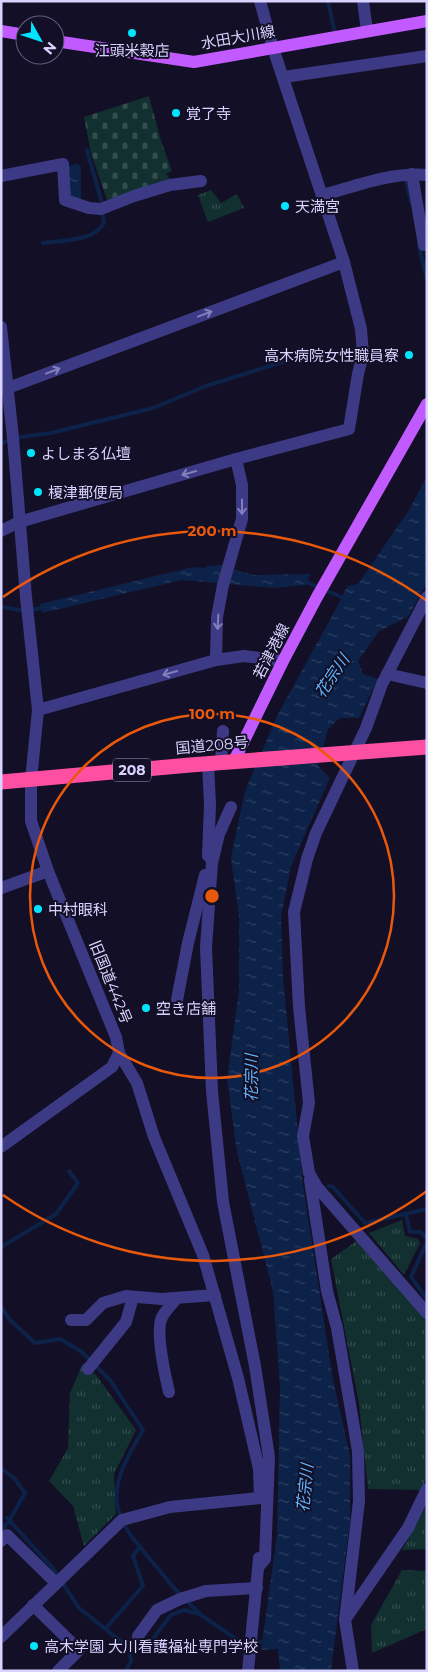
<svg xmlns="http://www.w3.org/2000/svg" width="428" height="1672" viewBox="0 0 428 1672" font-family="Montserrat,'Noto Sans JP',sans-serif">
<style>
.grass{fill:url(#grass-tufts)}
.cemetery{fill:url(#cemetery-stones)}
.water{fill:url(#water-ripples)}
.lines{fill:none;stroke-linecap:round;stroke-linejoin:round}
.stream{stroke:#0c2248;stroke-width:4}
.minor{stroke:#3d3a85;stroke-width:12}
.major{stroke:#c25bff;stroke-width:12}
.highway{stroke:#ff4fa3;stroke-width:15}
.oneway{stroke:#837fbc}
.ring{fill:none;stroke:#e8590c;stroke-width:2.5}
.poi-dot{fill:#00e5ff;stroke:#130f26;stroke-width:2}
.labels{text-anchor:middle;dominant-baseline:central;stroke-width:4;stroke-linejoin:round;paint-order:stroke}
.shield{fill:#130f26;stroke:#9e99be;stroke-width:1}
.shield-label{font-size:14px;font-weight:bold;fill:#d9d4ff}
.street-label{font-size:15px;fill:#d9d4ff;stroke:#130f26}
.poi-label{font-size:15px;fill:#d9d4ff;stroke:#130f26;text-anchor:start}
.water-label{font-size:16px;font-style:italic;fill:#62b6ff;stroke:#130f26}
.centre{fill:#e8590c;stroke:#130f26;stroke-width:2.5}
.ring-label{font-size:15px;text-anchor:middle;font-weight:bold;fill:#e8590c;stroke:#130f26;stroke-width:4;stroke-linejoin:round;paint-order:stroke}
</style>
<defs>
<pattern id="grass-tufts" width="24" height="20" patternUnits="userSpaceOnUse" patternTransform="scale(1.25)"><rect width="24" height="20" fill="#12302f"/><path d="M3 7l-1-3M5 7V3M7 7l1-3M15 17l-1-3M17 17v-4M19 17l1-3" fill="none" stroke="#344d4e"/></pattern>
<pattern id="cemetery-stones" width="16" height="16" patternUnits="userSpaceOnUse" patternTransform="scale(1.25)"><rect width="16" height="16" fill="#12302f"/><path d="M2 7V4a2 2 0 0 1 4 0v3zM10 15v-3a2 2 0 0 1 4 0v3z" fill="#344d4e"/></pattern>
<pattern id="water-ripples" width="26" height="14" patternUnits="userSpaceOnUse" patternTransform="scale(1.25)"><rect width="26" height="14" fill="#0c2248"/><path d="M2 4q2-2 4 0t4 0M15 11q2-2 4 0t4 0" fill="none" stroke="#2f4163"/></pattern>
</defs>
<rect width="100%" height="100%" fill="#130f26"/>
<g class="grass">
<polygon points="211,190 221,203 237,194 244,208 208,222 198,195"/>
<polygon points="402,1220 405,1236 418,1239 420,1243 404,1275 369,1233"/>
<polygon points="358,1240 425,1318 427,1323 427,1478 420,1490 368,1489 359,1404 331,1259"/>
<polygon points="83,1363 97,1376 136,1430 114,1474 116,1514 84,1546 73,1506 49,1481 68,1448 70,1393"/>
<polygon points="427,1505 427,1549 402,1550"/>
<polygon points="402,1570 427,1571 427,1629 372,1653 371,1625"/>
</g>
<polygon class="cemetery" points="149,96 161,141 172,171 166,174 171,180 107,200 91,153 84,117"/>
<g class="water">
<polygon points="78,164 81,167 81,199 70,199 66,166"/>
<polygon points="427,476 427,583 408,617 379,631 358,661 363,674 378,679 359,718 340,718 328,729 318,766 330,778 291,866 281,917 283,977 303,1185 333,1380 350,1455 350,1521 331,1671 280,1671 278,1649 261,1650 277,1535 280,1387 273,1291 237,1152 227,1079 239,991 239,917 231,857 245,791 277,716 339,603 347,586 358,584 409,510"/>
<polygon points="221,565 253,575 310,574 306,585 274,588 182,580 42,613 40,604 193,567 206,568 207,566"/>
</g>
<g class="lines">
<g class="stream">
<polyline points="328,1 334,29"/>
<polyline points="87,150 103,207"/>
<polyline points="406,180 411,202"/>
<path d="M 43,243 C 62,240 93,242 104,223 L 102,211"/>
<polyline points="419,246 427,280"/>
<polyline points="1,444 13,438 51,433 153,408 206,386 292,359"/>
<polyline points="304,581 346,599"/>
<polyline points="1,607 26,611 46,607"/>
<polyline points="329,1186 333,1187 365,1223 427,1209"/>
<polyline points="406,1215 410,1232 421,1232 427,1239"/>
<polyline points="427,1242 411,1277 427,1299"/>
<polyline points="1,1247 56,1214 78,1183 69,1171"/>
<path d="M 1,1306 L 9,1319 L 35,1343 L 60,1339 L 82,1352 L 110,1380 L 143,1430 C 117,1475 101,1502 140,1547 L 133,1556 L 143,1586 L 106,1628"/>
<polyline points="1,1468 14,1478 25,1493 9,1521 1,1531"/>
<polyline points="7,1518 50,1565"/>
<polyline points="140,1547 174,1588 201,1615 239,1641 267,1642"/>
<polyline points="50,1564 79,1608 123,1643 130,1652 131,1661 126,1671"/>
<polyline points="128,1649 152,1640 171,1615 184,1610 199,1614"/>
</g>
<g class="minor">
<polyline points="363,1 367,31"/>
<polyline points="284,77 427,56"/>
<polyline points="412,174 424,245 427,245"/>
<polyline points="1,176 63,164 65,200 89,208 101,209 134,196 170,185 201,181"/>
<path d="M 323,195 C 356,186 391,172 427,175"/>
<polyline points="1,327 13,438 26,597 38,710 31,780 31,821 48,871 116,1037 119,1053 112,1067 1,1147"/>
<polyline points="8,388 344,262"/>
<polyline points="1,531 19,522 236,459 349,429 358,374 363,354 361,329 344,262 273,48 260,1"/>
<polyline points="427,597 382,684 366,728 316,833 307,859 294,912 299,1007 309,1103 303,1136 309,1173 317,1187 427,1313"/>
<polyline points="216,660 217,617 223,585 242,519 242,485 236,459"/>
<polyline points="387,674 427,683"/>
<polyline points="38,710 216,660 244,656 283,661"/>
<polyline points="221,762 223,731"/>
<polyline points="208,763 210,805 208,856"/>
<polyline points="231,807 219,834 212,863 206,947 212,1091 223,1202 255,1366 269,1457 265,1559 259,1566"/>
<polyline points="1,888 48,871"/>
<polyline points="177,1000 188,943 205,875"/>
<polyline points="119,1053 137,1083 154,1137 203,1255 238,1378 259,1469 260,1498"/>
<polyline points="310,1180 327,1291 337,1328 358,1451 359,1501 345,1620 353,1671"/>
<polyline points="71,1320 86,1320 103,1303 126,1296 161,1299 215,1295"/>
<polyline points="88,1369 126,1322 133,1297"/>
<path d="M 169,1392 C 165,1375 155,1331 162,1317 C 166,1310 173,1303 177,1298"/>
<polyline points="1,1541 7,1535 56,1583"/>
<polyline points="33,1605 79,1650 58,1671"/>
<polyline points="346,1618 408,1528 427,1489"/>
<polyline points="138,1636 157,1610 180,1599 206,1591 257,1588"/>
<polyline points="1,1637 122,1520 170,1507 260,1498"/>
<polyline points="248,1671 259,1558"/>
</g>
<g class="major">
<polyline points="1,31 25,35"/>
<polyline points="55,41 194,62 427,21"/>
<polyline points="234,761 283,661 317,597 427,404"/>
</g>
<polyline class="highway" points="1,782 190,765 427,747"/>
</g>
<defs><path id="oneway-shaft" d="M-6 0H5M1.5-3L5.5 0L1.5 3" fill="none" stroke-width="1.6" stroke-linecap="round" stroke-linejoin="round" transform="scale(1.25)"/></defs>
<g class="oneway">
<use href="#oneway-shaft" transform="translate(205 314) rotate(-21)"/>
<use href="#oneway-shaft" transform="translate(53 371) rotate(-21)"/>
<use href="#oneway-shaft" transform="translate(189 473) rotate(164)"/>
<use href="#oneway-shaft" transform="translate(242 507) rotate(90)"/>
<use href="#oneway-shaft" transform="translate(218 622) rotate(93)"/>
<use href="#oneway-shaft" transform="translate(170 673) rotate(164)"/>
</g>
<g class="ring">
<circle cx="212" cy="896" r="182"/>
<path d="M427 1191A365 365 0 0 1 3 1195M3 597A365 365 0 0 1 427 601"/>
</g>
<g class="poi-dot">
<circle cx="132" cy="33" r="5"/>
<circle cx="176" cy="113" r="5"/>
<circle cx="285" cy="206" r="5"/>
<circle cx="409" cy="355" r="5"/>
<circle cx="31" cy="453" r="5"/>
<circle cx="38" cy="492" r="5"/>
<circle cx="38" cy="909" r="5"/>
<circle cx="146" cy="1008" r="5"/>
<circle cx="34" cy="1646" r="5"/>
</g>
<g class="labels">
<rect class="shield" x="113" y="758.5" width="38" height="23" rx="4"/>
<g class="shield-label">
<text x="132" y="770">208</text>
</g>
<g class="street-label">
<text transform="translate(238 37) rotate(-10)">水田大川線</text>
<text transform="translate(271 651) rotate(-63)">若津港線</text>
<text transform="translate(212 745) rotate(-5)">国道208号</text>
<text transform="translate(111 982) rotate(68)">旧国道442号</text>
</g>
<g class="poi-label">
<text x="132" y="50" text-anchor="middle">江頭米穀店</text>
<text x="186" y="113">覚了寺</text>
<text x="295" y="206">天満宮</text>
<text x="399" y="355" text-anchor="end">高木病院女性職員寮</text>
<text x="41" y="453">よしまる仏壇</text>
<text x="48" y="492">榎津郵便局</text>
<text x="48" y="909">中村眼科</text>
<text x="156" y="1008">空き店舗</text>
<text x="44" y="1646">高木学園 大川看護福祉専門学校</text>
</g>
<g class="water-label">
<text transform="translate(332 676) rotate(-56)">花宗川</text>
<text transform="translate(251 1078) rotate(-90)">花宗川</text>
<text transform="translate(305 1488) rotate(-84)">花宗川</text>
</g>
</g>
<circle cx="212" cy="896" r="8" class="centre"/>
<g class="ring-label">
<text x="212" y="536">200 m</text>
<text x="212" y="719">100 m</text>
</g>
<rect width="428" height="1672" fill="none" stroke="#d9d4ff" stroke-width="5"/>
<g transform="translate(40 40) rotate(130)"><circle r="24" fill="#130f26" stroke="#625e7d"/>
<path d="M0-4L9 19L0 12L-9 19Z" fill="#00e5ff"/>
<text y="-8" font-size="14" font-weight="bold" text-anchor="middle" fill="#d9d4ff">N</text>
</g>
</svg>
